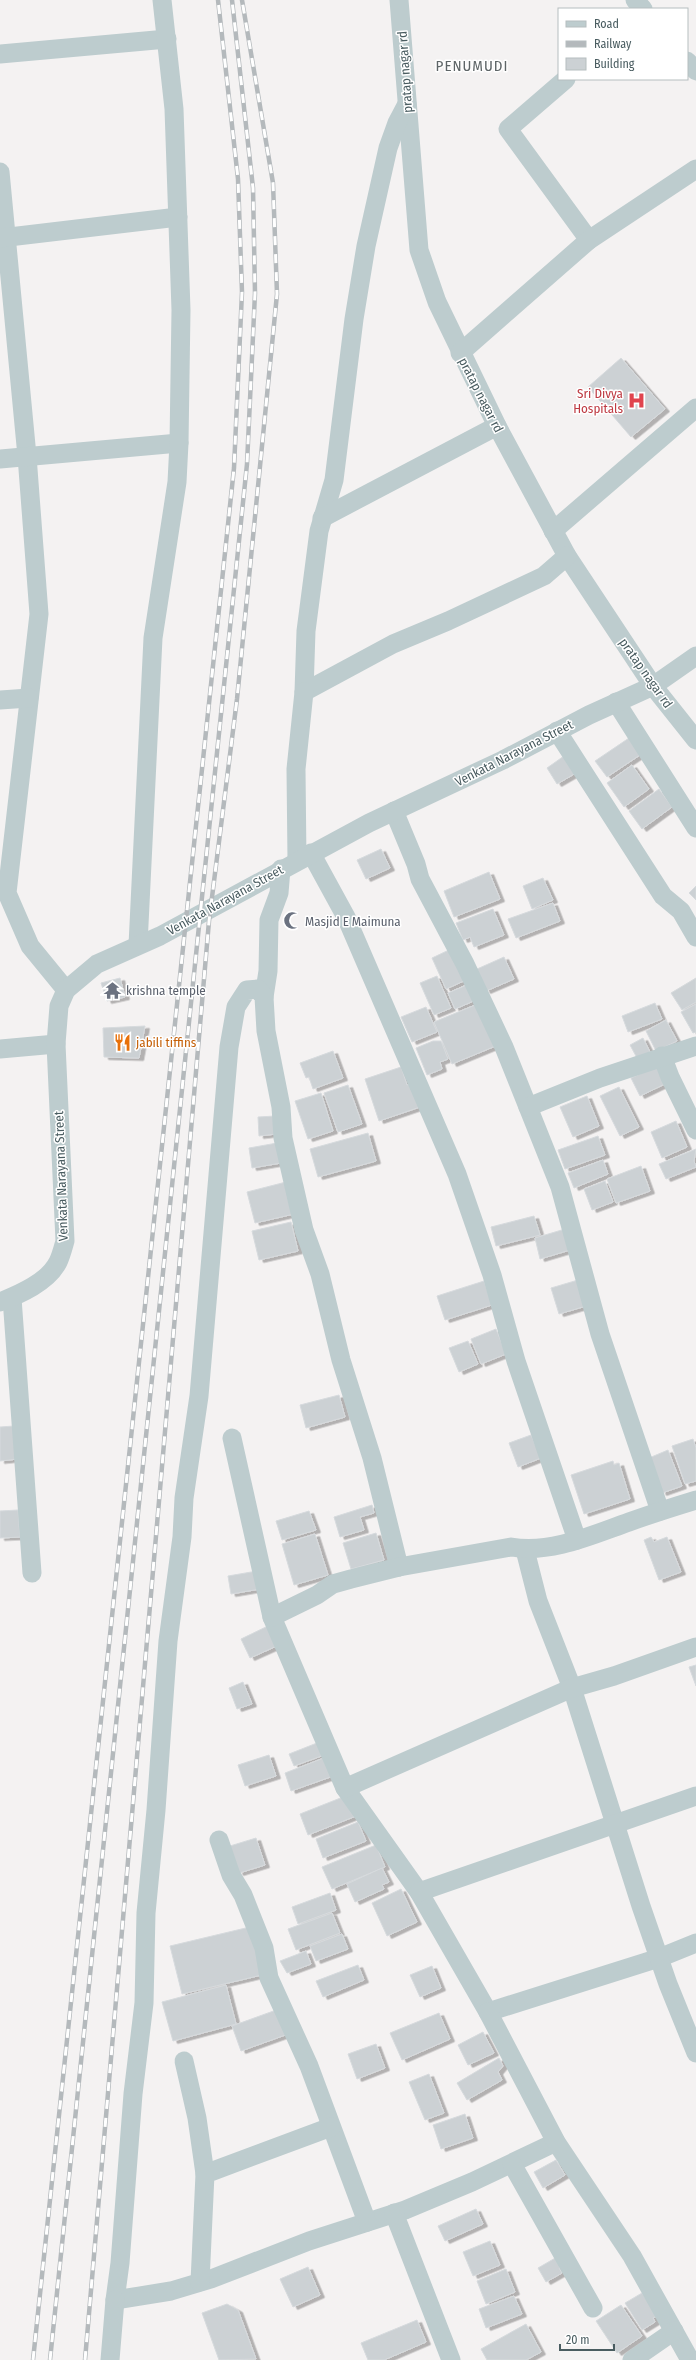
<svg xmlns="http://www.w3.org/2000/svg" width="696" height="2360" viewBox="0 0 696 2360" font-family="'Fira Sans Condensed',sans-serif">
<style>
.building{fill:#ccd1d4;stroke:#d6dadd;filter:url(#shadow)}
.lines{fill:none;stroke-linecap:round;stroke-linejoin:round}
.minor{stroke:#bdccce;stroke-width:19}
.rail-casing{stroke:#b4b9bc;stroke-width:4.5}
.rail{stroke:#fff;stroke-width:3;stroke-dasharray:9;stroke-linecap:butt}
.labels{text-anchor:middle;dominant-baseline:central;stroke-width:3;stroke-linejoin:round;paint-order:stroke}
.street-label{font-size:13px;fill:#495c60;stroke:#fff}
.health-label{font-size:13px;fill:#be3a42;stroke:#fff;text-anchor:end}
.worship-label{font-size:13px;fill:#5b616d;stroke:#fff;text-anchor:start}
.food-label{font-size:13px;fill:#c56008;stroke:#fff;text-anchor:start}
.quarter-label{font-size:15px;letter-spacing:1px;fill:#5e6567;stroke:#fff}
</style>
<defs>
<filter id="shadow"><feDropShadow dx="4.5" dy="2.5" stdDeviation="0" flood-color="#0004"/></filter>
</defs>
<rect width="100%" height="100%" fill="#f4f2f2"/>
<g class="building">
<polygon points="621,358 665,409 631,437 588,387"/>
<polygon points="629,738 640,755 607,777 595,761"/>
<polygon points="564,756 576,773 557,784 547,768"/>
<polygon points="632,765 649,789 624,807 607,783"/>
<polygon points="659,789 672,807 642,829 629,811"/>
<polygon points="381,849 390,868 366,879 357,860"/>
<polygon points="489,872 500,899 454,917 444,891"/>
<polygon points="543,878 553,900 532,909 523,886"/>
<polygon points="696,886 696,900 689,893"/>
<polygon points="553,903 560,921 516,938 508,919"/>
<polygon points="493,909 504,935 474,947 470,937 463,940 456,923"/>
<polygon points="451,949 466,980 446,989 432,958"/>
<polygon points="504,957 514,979 486,991 477,969"/>
<polygon points="437,976 451,1008 434,1015 420,983"/>
<polygon points="120,978 125,997 107,1001 101,983"/>
<polygon points="696,978 696,1002 682,1010 671,993"/>
<polygon points="469,984 476,1000 455,1009 448,993"/>
<polygon points="480,1003 498,1045 452,1064 434,1022"/>
<polygon points="655,1003 662,1019 628,1032 622,1016"/>
<polygon points="696,1004 696,1032 693,1033 681,1012"/>
<polygon points="426,1007 437,1032 412,1042 401,1017"/>
<polygon points="666,1020 677,1041 656,1051 646,1031"/>
<polygon points="145,1026 139,1058 104,1057 103,1028"/>
<polygon points="643,1038 650,1052 637,1058 630,1045"/>
<polygon points="433,1041 441,1041 448,1059 440,1062 442,1069 427,1075 416,1048"/>
<polygon points="333,1051 343,1078 313,1089 309,1077 306,1078 300,1063"/>
<polygon points="660,1065 669,1082 640,1096 631,1078"/>
<polygon points="401,1067 407,1085 412,1084 420,1107 379,1121 365,1079"/>
<polygon points="348,1085 362,1124 338,1132 324,1093"/>
<polygon points="619,1087 639,1127 620,1136 600,1096"/>
<polygon points="321,1093 333,1131 308,1139 295,1101"/>
<polygon points="587,1096 599,1126 573,1137 560,1107"/>
<polygon points="275,1116 276,1134 259,1136 258,1117"/>
<polygon points="676,1121 687,1147 662,1158 651,1132"/>
<polygon points="368,1133 376,1161 318,1177 310,1149"/>
<polygon points="598,1136 605,1155 565,1169 558,1150"/>
<polygon points="277,1143 281,1163 252,1168 249,1148"/>
<polygon points="696,1149 694,1161 696,1167 666,1179 659,1164"/>
<polygon points="603,1160 608,1174 574,1188 568,1173"/>
<polygon points="641,1166 650,1191 616,1203 607,1179"/>
<polygon points="605,1181 613,1202 592,1210 584,1189"/>
<polygon points="286,1182 294,1214 255,1223 247,1192"/>
<polygon points="534,1216 540,1235 496,1246 491,1227"/>
<polygon points="291,1222 298,1251 259,1260 252,1231"/>
<polygon points="565,1229 570,1250 540,1259 535,1238"/>
<polygon points="578,1280 586,1306 559,1314 551,1288"/>
<polygon points="484,1281 492,1305 445,1320 437,1296"/>
<polygon points="496,1329 506,1354 481,1364 471,1339"/>
<polygon points="468,1341 478,1364 459,1372 449,1348"/>
<polygon points="339,1395 345,1417 306,1428 300,1405"/>
<polygon points="14,1426 18,1459 0,1461 0,1427"/>
<polygon points="531,1435 541,1458 518,1467 509,1443"/>
<polygon points="693,1439 696,1448 696,1481 685,1484 672,1446"/>
<polygon points="668,1450 682,1486 662,1493 649,1458"/>
<polygon points="613,1461 614,1465 619,1463 630,1499 584,1514 571,1475"/>
<polygon points="372,1505 374,1513 360,1517 364,1530 340,1537 334,1517"/>
<polygon points="18,1510 20,1537 0,1538 0,1511"/>
<polygon points="309,1511 316,1530 282,1540 276,1521"/>
<polygon points="376,1533 384,1560 351,1569 343,1543"/>
<polygon points="315,1534 328,1575 294,1585 282,1544"/>
<polygon points="651,1537 654,1542 667,1537 681,1572 659,1580 644,1540"/>
<polygon points="257,1571 260,1589 231,1594 228,1576"/>
<polygon points="270,1625 279,1645 250,1658 241,1639"/>
<polygon points="696,1665 696,1686 689,1667"/>
<polygon points="243,1682 252,1704 237,1709 229,1688"/>
<polygon points="322,1741 327,1754 294,1766 289,1754"/>
<polygon points="269,1755 276,1776 245,1786 238,1765"/>
<polygon points="329,1756 336,1775 291,1791 285,1773"/>
<polygon points="348,1795 356,1816 308,1835 300,1814"/>
<polygon points="358,1822 366,1841 323,1858 316,1839"/>
<polygon points="256,1838 265,1865 239,1873 230,1846"/>
<polygon points="376,1845 385,1867 332,1889 322,1867"/>
<polygon points="382,1868 389,1882 382,1885 384,1889 355,1902 347,1884"/>
<polygon points="401,1889 417,1922 387,1936 372,1903"/>
<polygon points="330,1893 336,1910 298,1924 292,1907"/>
<polygon points="332,1913 340,1933 296,1950 288,1929"/>
<polygon points="254,1926 266,1974 182,1994 170,1946"/>
<polygon points="342,1934 348,1949 316,1961 310,1946"/>
<polygon points="306,1951 311,1964 287,1973 280,1961"/>
<polygon points="358,1965 364,1980 323,1997 316,1981"/>
<polygon points="432,1966 441,1988 420,1997 410,1975"/>
<polygon points="226,1985 236,2024 173,2041 162,2002"/>
<polygon points="279,2009 288,2034 241,2051 232,2026"/>
<polygon points="439,2013 450,2039 402,2060 390,2033"/>
<polygon points="483,2032 494,2053 468,2065 458,2045"/>
<polygon points="376,2044 385,2068 357,2079 348,2054"/>
<polygon points="499,2058 503,2066 498,2072 502,2080 467,2100 457,2083"/>
<polygon points="429,2074 444,2113 425,2120 409,2082"/>
<polygon points="465,2114 473,2138 441,2149 433,2125"/>
<polygon points="556,2160 565,2175 543,2188 534,2172"/>
<polygon points="476,2209 483,2224 445,2241 438,2226"/>
<polygon points="490,2241 500,2265 473,2276 463,2252"/>
<polygon points="557,2257 562,2266 559,2268 562,2273 546,2282 538,2268"/>
<polygon points="308,2267 320,2295 293,2307 280,2279"/>
<polygon points="506,2269 515,2292 486,2304 477,2281"/>
<polygon points="642,2293 657,2316 653,2318 655,2322 642,2330 625,2303"/>
<polygon points="514,2296 522,2314 486,2328 479,2309"/>
<polygon points="227,2304 238,2310 256,2359 219,2360 202,2313"/>
<polygon points="621,2305 642,2336 617,2353 596,2321"/>
<polygon points="417,2320 426,2342 384,2360 368,2360 361,2343"/>
<polygon points="526,2324 541,2352 526,2360 487,2360 481,2349"/>
</g>
<g class="lines">
<g class="minor">
<polyline points="399,0 419,250 437,302 497,426 567,556 653,686 696,740"/>
<polyline points="635,0 643,9"/>
<polyline points="0,54 167,39"/>
<polyline points="687,61 696,71"/>
<polyline points="566,79 508,129 589,240"/>
<polyline points="407,104 397,123 388,148 366,246 354,319 334,480 319,531 306,631 304,692 393,644 448,621 544,576 567,556"/>
<polyline points="0,172 27,456 39,614 7,893 30,946 66,990"/>
<polyline points="0,238 178,217"/>
<polyline points="460,353 589,240 696,169"/>
<polyline points="0,459 179,443"/>
<polyline points="322,518 497,426"/>
<polyline points="553,531 696,408"/>
<polyline points="0,700 29,698"/>
<polyline points="616,702 696,828"/>
<polyline points="557,731 663,896 681,911 696,937"/>
<polyline points="394,811 416,864 420,879 465,964 504,1047 560,1187 600,1334 660,1511"/>
<polyline points="311,853 346,917 457,1174 492,1275 516,1361 577,1540"/>
<polyline points="297,861 296,769 304,692"/>
<polyline points="138,945 153,638 177,482 179,443 181,310 174,109 162,0"/>
<polyline points="264,997 268,971 269,920 279,893 281,869"/>
<polyline points="0,1049 56,1044"/>
<polyline points="662,1056 670,1077 696,1130"/>
<polyline points="528,1107 600,1078 696,1046"/>
<polyline points="12,1298 32,1573"/>
<path d="M 0,1302 C 20,1294 48,1282 58,1262 C 61,1256 63,1248 65,1241 L 56,1044 L 59,1006 L 66,990 L 97,964 L 160,936 L 369,823 L 503,760 L 589,715 L 653,686 L 696,656"/>
<polyline points="232,1438 272,1617 345,1788 419,1892 488,2012 659,1958 696,1943"/>
<polyline points="525,1550 538,1601 572,1688 641,1906 668,1984 696,2053"/>
<polyline points="399,1567 372,1458 341,1360 320,1274 304,1230 283,1138 281,1107 266,1031 264,997 258,989 247,990 236,1007 229,1047 199,1396 184,1498 182,1537 168,1641 156,1810 146,1913 144,2003 133,2094 120,2263 115,2300 171,2291 211,2279 309,2241 405,2210 472,2182 556,2142"/>
<path d="M 272,1617 L 317,1595 L 333,1584 L 351,1579 L 399,1567 L 511,1547 C 551,1554 592,1535 629,1522 C 651,1514 673,1507 696,1500"/>
<polyline points="345,1788 572,1688 614,1676 696,1647"/>
<polyline points="219,1840 231,1875 243,1895 264,1948 269,1978 309,2066 367,2222"/>
<polyline points="419,1892 696,1796"/>
<polyline points="488,2012 556,2142 632,2256 690,2360"/>
<polyline points="184,2061 197,2118 205,2174"/>
<polyline points="512,2164 593,2308"/>
<polyline points="394,2213 451,2360"/>
<polyline points="200,2282 205,2174 331,2127"/>
<polyline points="110,2360 115,2300"/>
<polyline points="632,2360 674,2331"/>
</g>
<defs>
<g id="rail">
<polyline points="33,2360 234,468 242,292 238,179 218,0"/>
<polyline points="50,2360 247,464 255,293 253,188 232,0"/>
<polyline points="85,2360 209,921 237,699 277,294 273,183 242,0"/>
</g>
</defs>
<use href="#rail" class="rail-casing"/>
<use href="#rail" class="rail"/>
</g>
<defs>
<symbol id="hospital-bare" viewBox="-9 -9 18 18"><path d="M-5-5h3v3.5h4V-5h3V5h-3V1.5h-4V5h-3Z" fill="#e0444e" stroke="#fff" stroke-width="2.5" paint-order="stroke"/></symbol>
<symbol id="mosque-bare" viewBox="-9 -9 18 18"><path d="M3.5-4.9A6 6 0 1 0 3.5 4.9A5 5 0 1 1 3.5-4.9Z" fill="#6b7280" stroke="#fff" stroke-width="2.5" paint-order="stroke"/></symbol>
<symbol id="temple-bare" viewBox="-9 -9 18 18"><path d="M0-6L5-2H3V0L6.5 2.5H4V6H1.5V3h-3V6H-4V2.5H-6.5L-3 0V-2H-5Z" fill="#6b7280" stroke="#fff" stroke-width="2.5" paint-order="stroke"/></symbol>
<symbol id="restaurant-bare" viewBox="-9 -9 18 18"><path d="M-5-6h1v4h1v-4h1v4h1v-4h1v5L-1.5 .5V6h-2V.5L-5-1ZM5-6V6H3V1.5H1.5Q1.5-4 5-6Z" fill="#e8710a" stroke="#fff" stroke-width="2.5" paint-order="stroke"/></symbol>
</defs>
<g fill-rule="evenodd">
<use href="#hospital-bare" x="624" y="388" width="25" height="25"/>
<use href="#mosque-bare" x="280" y="908" width="25" height="25"/>
<use href="#temple-bare" x="100" y="978" width="25" height="25"/>
<use href="#restaurant-bare" x="110" y="1030" width="25" height="25"/>
</g>
<g class="labels">
<g class="street-label">
<text transform="translate(405 72) rotate(-94)">pratap nagar rd</text>
<text transform="translate(481 395) rotate(63)">pratap nagar rd</text>
<text transform="translate(646 673) rotate(55)">pratap nagar rd</text>
<text transform="translate(514 753) rotate(-27)">Venkata Narayana Street</text>
<text transform="translate(225 900) rotate(-29)">Venkata Narayana Street</text>
<text transform="translate(61 1176) rotate(-92)">Venkata Narayana Street</text>
</g>
<g class="health-label">
<text x="623" y="393">Sri Divya<tspan x="623" dy="15">Hospitals</tspan></text>
</g>
<g class="worship-label">
<text x="305" y="921">Masjid E Maimuna</text>
<text x="126" y="990">krishna temple</text>
</g>
<g class="food-label">
<text x="136" y="1042">jabili tiffins</text>
</g>
<g class="quarter-label">
<text x="472" y="66">PENUMUDI</text>
</g>
</g>
<rect x="558" y="8" width="130" height="72" fill="#ffffff" stroke="#b6bebf"/>
<rect x="566" y="21" width="20" height="6" fill="#bdccce" stroke="#b6bebf"/>
<text x="594" y="28" font-size="12" fill="#495c60">Road</text>
<rect x="566" y="41" width="20" height="6" fill="#b4b9bc" stroke="#b6bebf"/>
<text x="594" y="48" font-size="12" fill="#495c60">Railway</text>
<rect x="566" y="58" width="20" height="12" fill="#ccd1d4" stroke="#b6bebf"/>
<text x="594" y="68" font-size="12" fill="#495c60">Building</text>
<path d="M560 2344v6h54v-6" fill="none" stroke="#495c60" stroke-width="2"/>
<text x="566" y="2344" font-size="12" fill="#495c60" stroke="#ffffff" stroke-width="3" paint-order="stroke">20 m</text>
</svg>
